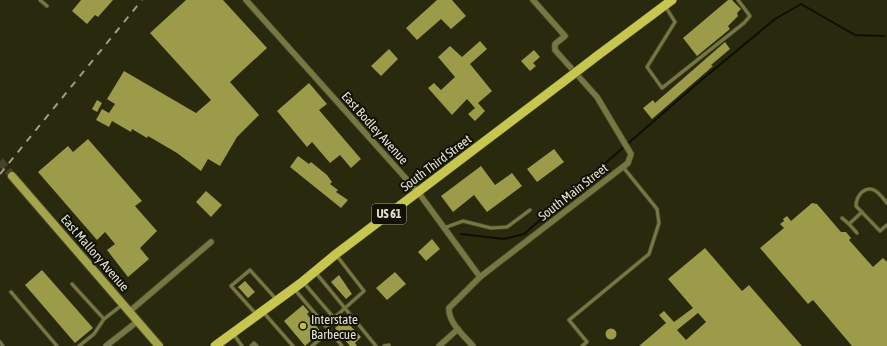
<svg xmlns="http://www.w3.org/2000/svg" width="887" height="346" viewBox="0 0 887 346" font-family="'Asap Condensed',sans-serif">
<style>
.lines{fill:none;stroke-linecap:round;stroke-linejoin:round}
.stream{stroke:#0f0f00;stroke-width:2}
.building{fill:#9b9b49;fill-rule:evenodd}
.secondary-tunnel{stroke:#45452a;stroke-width:8;stroke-dasharray:8 4;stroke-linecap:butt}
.service-casing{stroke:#46472c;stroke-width:4.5}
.minor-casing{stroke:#46472c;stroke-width:7}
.secondary-casing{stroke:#46472c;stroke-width:10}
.primary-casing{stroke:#46472c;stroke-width:10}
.service{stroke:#767741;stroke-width:3}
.minor{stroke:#767741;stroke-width:5.5}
.secondary{stroke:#a4a44a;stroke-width:8}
.primary{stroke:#c7c74f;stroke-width:9}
.rail{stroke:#9d9e89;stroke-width:2;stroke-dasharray:7 7;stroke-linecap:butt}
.primary-bridge-casing{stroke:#46472c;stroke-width:10;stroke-linecap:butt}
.primary-bridge{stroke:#c7c74f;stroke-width:9}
.poi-dot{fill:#bfbe41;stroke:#111106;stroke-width:1.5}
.labels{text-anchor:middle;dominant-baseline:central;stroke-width:4;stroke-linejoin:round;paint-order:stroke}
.shield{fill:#111106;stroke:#a3a394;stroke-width:1}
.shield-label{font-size:12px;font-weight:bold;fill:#e1e2d1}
.street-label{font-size:13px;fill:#e1e2d1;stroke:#111106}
.poi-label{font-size:13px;fill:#e1e2d1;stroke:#111106;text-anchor:start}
</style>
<rect width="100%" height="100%" fill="#29290d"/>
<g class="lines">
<polyline class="stream" points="461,234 504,239 524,234 693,87 775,19 801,4 855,35 884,36"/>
</g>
<g class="building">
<polygon points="81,0 113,0 98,17 95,15 87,24 72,11"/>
<polygon points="186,0 223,0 267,48 230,82 259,115 237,137 220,166 208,159 201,171 177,153 148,136 147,138 132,129 131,132 112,121 109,127 96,120 102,109 109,113 115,104 107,99 124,71 196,113 211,100 150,33"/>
<polygon points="437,0 452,0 466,16 451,29 441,19 417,40 406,28"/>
<polygon points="728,0 732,0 741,9 737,13 738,16 728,26 730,29 697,56 683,38"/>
<polygon points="480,41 487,49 470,64 492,91 478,103 485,111 475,121 468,114 475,108 467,99 452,115 428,88 434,83 441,90 455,77 438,57 450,46 462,57"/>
<polygon points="725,42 730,49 711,65 713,66 652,119 643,108 653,100 655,103"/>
<polygon points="389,49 398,59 381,76 371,66"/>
<polygon points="534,50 540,57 533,63 536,66 530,71 521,61"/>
<polygon points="309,83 327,104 319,110 361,159 351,168 340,155 330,163 312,142 307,147 277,111"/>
<polygon points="97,100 102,103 97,112 92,109"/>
<polygon points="88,139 142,201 135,206 157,231 140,248 149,259 128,277 107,250 115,244 105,232 97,240 38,172 68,146 73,152"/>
<polygon points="554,149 564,162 537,182 527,169"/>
<polygon points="298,156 309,164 311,162 327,175 332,182 330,184 338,190 336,192 348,200 341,208 290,167"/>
<polygon points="481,166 495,185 512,173 522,186 487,212 474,195 453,212 441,196"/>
<polygon points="206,191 222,205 211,217 196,202"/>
<polygon points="812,203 817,204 841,232 846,232 851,238 849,240 873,267 883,258 887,262 887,346 852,346 813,300 808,304 760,248 784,228 780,224 784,221 783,219 787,216 791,221"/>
<polygon points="432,239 440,249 426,261 418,252"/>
<path d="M 705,248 L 742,291 L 749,285 L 802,346 L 639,346 L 666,323 L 659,315 L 664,311 L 674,322 L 693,308 L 668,279 ZM 698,313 L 706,322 L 686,340 L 677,330 Z"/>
<polygon points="42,270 93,328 75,343 25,285"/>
<polygon points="395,272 406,284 387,300 376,288"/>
<polygon points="339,275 352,294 346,299 331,282"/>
<polygon points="245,281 255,292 248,298 238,287"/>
<polygon points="303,305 309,312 307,314 321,332 305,346 284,321"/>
<polygon points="345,320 361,337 355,343 357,346 350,346 335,328"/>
<circle cx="611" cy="334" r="5.5"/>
</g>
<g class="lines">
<polyline class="secondary-tunnel" points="0,161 12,176"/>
<defs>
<g id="service">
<polyline points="40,0 47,6"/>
<polyline points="665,6 675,22 647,67 662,88 744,23 750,16 738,0"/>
<path d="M 887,203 C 881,196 873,183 862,192 C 858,196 856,200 856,206 L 880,231 L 887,225"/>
<polyline points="842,218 849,224 862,212"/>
<polyline points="849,224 857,233"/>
<polyline points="444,228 463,221 491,228 507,227 530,210"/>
<polyline points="316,273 376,346"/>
<polyline points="304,283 334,318"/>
<polyline points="72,284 104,319"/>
<polyline points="295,290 330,331 312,346"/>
<polyline points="11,292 57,346"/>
<polyline points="264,313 293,346"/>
<polyline points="256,314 231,286 250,270 276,299"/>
<polyline points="325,326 364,291 337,256"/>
<polyline points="330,331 342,346"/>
<polyline points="234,335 242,346"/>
<polyline points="0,342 3,346"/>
<polyline points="79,346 94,334 104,319 122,305"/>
<polyline points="251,346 254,343 257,346"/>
<polyline points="384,346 389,345"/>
<polyline points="582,346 587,342 569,320 649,254 659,223 657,209 623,167"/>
</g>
<g id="minor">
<polyline points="246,0 418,192 480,277"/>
<polyline points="130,311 211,242"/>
<polyline points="106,346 138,321"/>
<polyline points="439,346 458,329"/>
<path d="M 473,346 C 463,335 448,322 449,308 L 480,277 L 628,163 L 631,154 L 597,97 L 555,50 L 555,44 L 565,36 L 533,0"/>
</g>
<polyline id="secondary" points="12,176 159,346"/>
<g id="primary">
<polyline points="597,56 672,0"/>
<polyline points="215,346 301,283 336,254 563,82"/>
</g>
</defs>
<use href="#service" class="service-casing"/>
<use href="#minor" class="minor-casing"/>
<use href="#secondary" class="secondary-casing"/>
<use href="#primary" class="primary-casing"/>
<use href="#service" class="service"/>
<use href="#minor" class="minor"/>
<use href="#secondary" class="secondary"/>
<use href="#primary" class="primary"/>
<polyline class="rail" points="0,174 142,0"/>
<defs>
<polyline id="primary-bridge" points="563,82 597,56"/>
</defs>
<use href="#primary-bridge" class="primary-bridge-casing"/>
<use href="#primary-bridge" class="primary-bridge"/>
</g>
<circle class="poi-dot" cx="303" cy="326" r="4"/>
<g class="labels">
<rect class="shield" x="372" y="204" width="34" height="20" rx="3"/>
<g class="shield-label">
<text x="389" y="214">US 61</text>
</g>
<g class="street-label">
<text transform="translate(375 128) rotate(48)">East Bodley Avenue</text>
<text transform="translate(436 163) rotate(-37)">South Third Street</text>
<text transform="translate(573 192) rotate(-38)">South Main Street</text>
<text transform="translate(95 253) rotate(49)">East Mallory Avenue</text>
</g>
<g class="poi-label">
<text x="311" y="319">Interstate<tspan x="311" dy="15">Barbecue</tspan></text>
</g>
</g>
</svg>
